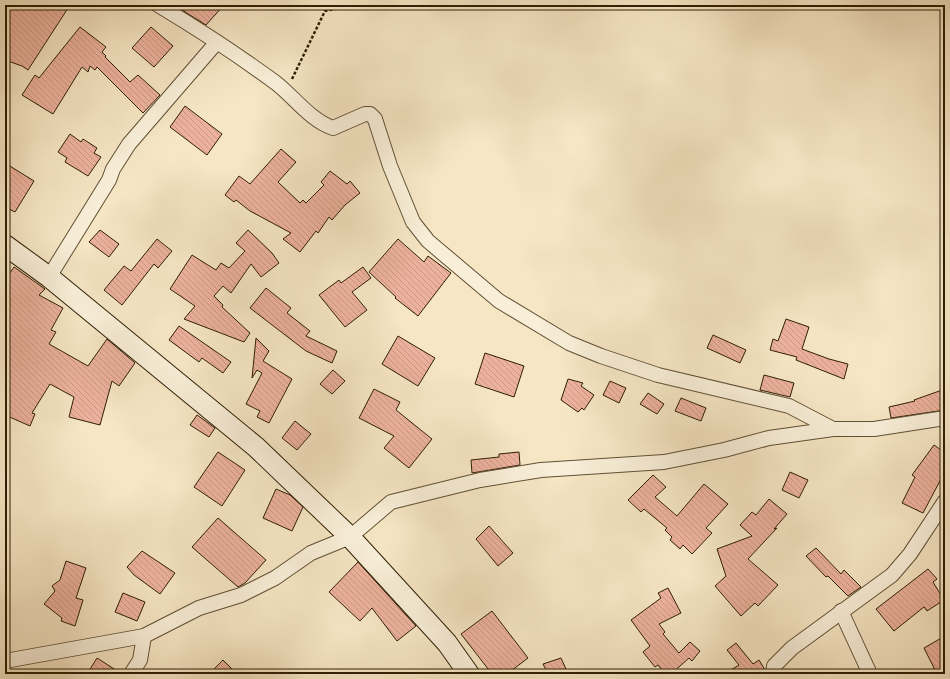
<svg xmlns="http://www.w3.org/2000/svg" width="950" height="679" viewBox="0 0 950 679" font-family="'Sorts Mill Goudy',serif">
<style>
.building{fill:url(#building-back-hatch);stroke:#2e1e04}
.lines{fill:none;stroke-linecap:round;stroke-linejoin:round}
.street-casing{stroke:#605034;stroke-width:16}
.secondary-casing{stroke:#2e1e04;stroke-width:22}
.path{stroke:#2e1e04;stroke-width:2.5;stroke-dasharray:3 2;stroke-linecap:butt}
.street{stroke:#f9efd9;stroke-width:14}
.secondary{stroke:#f9efd9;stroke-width:20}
</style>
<defs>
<pattern id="building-back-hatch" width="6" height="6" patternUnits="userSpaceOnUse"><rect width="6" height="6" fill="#edb29d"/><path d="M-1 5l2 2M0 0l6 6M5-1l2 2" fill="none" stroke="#cc9986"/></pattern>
</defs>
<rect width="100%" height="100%" fill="#f6e6c4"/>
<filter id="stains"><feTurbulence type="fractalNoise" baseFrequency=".005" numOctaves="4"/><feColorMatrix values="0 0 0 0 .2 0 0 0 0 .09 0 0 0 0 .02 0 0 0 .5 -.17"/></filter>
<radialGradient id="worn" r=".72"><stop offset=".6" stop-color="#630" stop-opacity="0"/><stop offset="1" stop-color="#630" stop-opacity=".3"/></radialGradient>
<g class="building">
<polygon points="5,5 70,5 28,70 22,66 5,60"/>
<polygon points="174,5 224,5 206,25"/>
<polygon points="80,27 106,47 102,52 106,56 105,57 130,82 138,75 160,95 143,113 97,67 95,70 90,66 88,72 82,67 53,114 22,95 35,75 39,78"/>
<polygon points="151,27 173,46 154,67 132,48"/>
<polygon points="185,106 222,134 207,155 170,127"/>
<polygon points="70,134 81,142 83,139 97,148 94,153 101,157 88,176 65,162 67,158 58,152"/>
<polygon points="281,149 296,162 278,182 300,203 303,200 306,203 324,185 321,182 330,171 347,184 350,181 360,193 345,205 332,220 329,217 318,233 316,231 300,252 283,239 291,233 250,211 236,200 234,202 225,195 239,176 250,184"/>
<polygon points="5,163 34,181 15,212 5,207"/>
<polygon points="100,230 119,244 109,257 89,242"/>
<polygon points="248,230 272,253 279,263 261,277 251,264 231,293 223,286 214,296 223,305 222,307 250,333 244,342 184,319 195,306 170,289 192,255 216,270 221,263 229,268 245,251 236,243"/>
<polygon points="157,239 172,251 158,268 154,264 122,305 104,290 124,266 131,271"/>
<polygon points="398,239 424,262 428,256 451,273 418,316 395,298 396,297 369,272"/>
<polygon points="14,267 45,289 39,295 63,308 51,330 56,332 49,344 88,366 107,339 135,363 119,386 112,381 100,425 69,417 74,397 50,384 32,413 35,414 30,426 5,415 5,280"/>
<polygon points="363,267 371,278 352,292 367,310 345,327 319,295 339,280 341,283"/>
<polygon points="266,288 291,308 287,313 310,331 306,336 337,351 332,363 306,351 250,308"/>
<polygon points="786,319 809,327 802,349 829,359 848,364 844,379 796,360 797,357 770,350 773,339 778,341"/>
<polygon points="179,326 231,362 223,373 202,358 199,362 169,340"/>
<polygon points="713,335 746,350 740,363 707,348"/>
<polygon points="398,336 435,358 418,386 382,364"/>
<polygon points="256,338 269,351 263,361 292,379 269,423 257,417 260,411 246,404 262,373 257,370 252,378"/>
<polygon points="485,353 524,366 514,397 475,384"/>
<polygon points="333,370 345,381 332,394 320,384"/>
<polygon points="764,375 794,383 790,397 760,390"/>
<polygon points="568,379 583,383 581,386 594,395 584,410 582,408 578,412 561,400"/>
<polygon points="610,381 626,388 619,403 603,395"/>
<polygon points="374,389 400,402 396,410 432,439 409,468 384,448 394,436 359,418"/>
<polygon points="945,389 945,410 891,418 889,407 915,401 914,400"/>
<polygon points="648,393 664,404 657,414 640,404"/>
<polygon points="681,398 706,408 701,421 675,411"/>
<polygon points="197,415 215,428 209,437 190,425"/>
<polygon points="295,421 311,434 297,450 282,438"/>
<polygon points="934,445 945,453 945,482 941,479 923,513 902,503 915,477 912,475"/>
<polygon points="218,452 245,470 222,506 194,487"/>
<polygon points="519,452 520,465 472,473 471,460 499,457 499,454"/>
<polygon points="790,472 808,480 799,498 782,490"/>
<polygon points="653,475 666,487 655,497 677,516 704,484 728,504 706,528 712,533 692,554 683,545 680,549 670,540 672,537 665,530 667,528 644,509 641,512 628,500"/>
<polygon points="276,489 290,495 303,507 292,531 263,518"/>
<polygon points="769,499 787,514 774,529 777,528 748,559 778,585 758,606 755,603 741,616 715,586 726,576 717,549 752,536 740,525 752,512 756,515"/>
<polygon points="218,518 266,560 245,583 238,587 192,547"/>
<polygon points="489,526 513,553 498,566 476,539"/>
<polygon points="816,548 841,574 844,570 861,587 848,596 828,576 826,577 806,556"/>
<polygon points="142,551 175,573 160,594 134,575 127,567"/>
<polygon points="66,561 86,568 76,598 83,600 75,626 61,621 62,618 44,604 55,591 52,586 60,580"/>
<polygon points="358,562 416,626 397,641 372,608 360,621 329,592"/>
<polygon points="928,569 937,579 933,582 944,600 927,611 924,607 894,631 876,609"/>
<polygon points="668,588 681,613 659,624 665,632 663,634 679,653 690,642 700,651 692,661 689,658 671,674 665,674 658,665 655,667 643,652 650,646 631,620 661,598 658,593"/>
<polygon points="123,593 145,602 137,621 115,612"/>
<polygon points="492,611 528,658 507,674 492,674 461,634"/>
<polygon points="945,636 945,674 937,674 924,648"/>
<polygon points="736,643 753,664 759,660 765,670 765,674 724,674 739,665 727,650"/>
<polygon points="97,658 122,674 87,674"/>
<polygon points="561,658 566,669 548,674 543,664"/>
<polygon points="223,660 237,674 209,674"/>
</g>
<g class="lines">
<defs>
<g id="street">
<path d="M 158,5 C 198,29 238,55 276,83 C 294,97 311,121 333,128 L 365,114 L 370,114 L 375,119 L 390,166 L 413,222 L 428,241 L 499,301 L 569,343 L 601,356 L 658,375 L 789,406 L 833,429 L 874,429 L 945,418"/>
<polyline points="49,277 109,180 113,169 129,144 217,42"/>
<polyline points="841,611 870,674"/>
<polyline points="5,661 144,636 199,608 241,595 275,578 311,553 350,537 391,502 480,480 541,470 664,462 724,450 769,438 833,429"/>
<polyline points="131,674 140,660 144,636"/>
<polyline points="773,674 774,666 792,648 892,575 910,554 945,501"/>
</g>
<polyline id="secondary" points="5,245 49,277 256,447 350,537 447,643 469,674"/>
</defs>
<use href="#street" class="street-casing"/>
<use href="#secondary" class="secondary-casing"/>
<polyline class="path" points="292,79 325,11 354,5"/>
<use href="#street" class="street"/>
<use href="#secondary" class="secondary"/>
</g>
<rect width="950" height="679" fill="none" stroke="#f6e6c4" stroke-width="20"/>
<rect x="6" y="6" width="938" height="667" fill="none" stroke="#2e1e04" stroke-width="2"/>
<rect x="10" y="10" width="930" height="659" fill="none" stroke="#2e1e04"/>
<rect width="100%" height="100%" filter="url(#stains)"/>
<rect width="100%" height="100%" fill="url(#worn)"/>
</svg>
